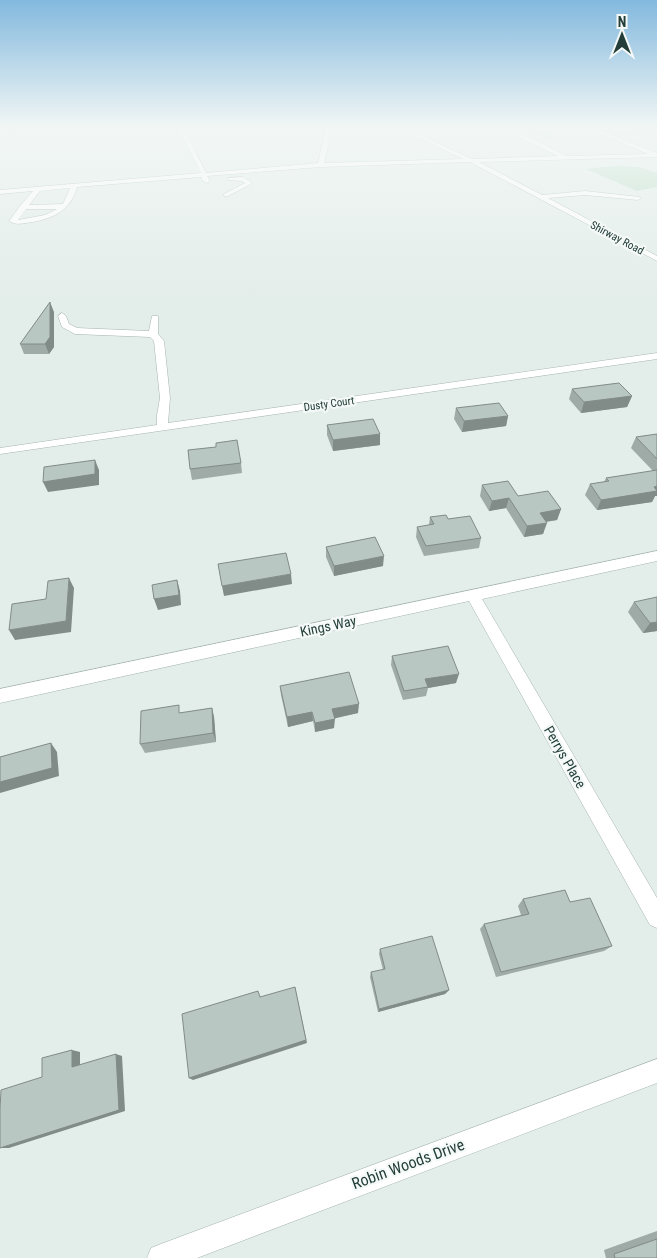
<svg xmlns="http://www.w3.org/2000/svg" width="657" height="1258" viewBox="0 0 657 1258" font-family="'Roboto Condensed',sans-serif">
<style>
.green{fill:#bcddc8}
.lines{fill:none;stroke-linecap:round;stroke-linejoin:round}
.minor-casing{stroke:#a6b5b1;stroke-width:1}
.minor{fill:#fff;fill-rule:evenodd}
.wall{fill:#9eaba7}
.shaded-wall{fill:#818b88}
.building{fill:#b8c7c2;stroke:#818b88}
.labels{text-anchor:middle;dominant-baseline:central;stroke-width:4.5;stroke-linejoin:round;paint-order:stroke}
.far-street-label{font-size:11px;fill:#233e39;stroke:#f4f9f7}
.street-label{font-size:14px;fill:#233e39;stroke:#f4f9f7}
.near-street-label{font-size:16px;fill:#233e39;stroke:#f4f9f7}
</style>
<rect width="100%" height="100%" fill="#e3ede9"/>
<g class="green">
<polygon points="512,127 539,127 560,137 551,140"/>
<polygon points="591,127 657,127 657,132 619,137"/>
<polygon points="615,166 638,167 657,173 657,187 637,191 586,169"/>
</g>
<g class="lines">
<defs>
<g id="minor">
<polygon points="54,127 73,127 12,135 9,133"/>
<path d="M 177,127 L 183,127 L 206,173 L 318,163 L 325,133 L 321,127 L 327,127 L 331,133 L 324,163 L 463,159 L 396,127 L 403,127 L 472,159 L 558,156 L 497,127 L 505,127 L 540,142 L 566,156 L 648,154 L 584,127 L 592,127 L 654,152 L 657,153 L 657,157 L 479,162 L 542,195 L 585,191 L 640,197 L 641,198 L 638,200 L 585,195 L 548,198 L 657,256 L 657,261 L 470,162 L 321,167 L 207,176 L 210,181 L 207,183 L 203,181 L 201,177 L 77,187 C 71,210 54,218 33,222 C 24,223 17,226 9,221 L 20,206 L 33,191 L 0,194 L 0,190 L 201,173 ZM 70,188 L 63,204 L 29,205 L 40,191 ZM 26,209 L 57,209 L 45,215 L 18,220 Z"/>
<polygon points="243,177 251,182 251,184 228,196 224,196 224,194 245,183 242,181 228,180 228,178"/>
<polygon points="62,313 66,316 69,324 77,328 149,331 152,316 158,316 158,334 164,341 170,398 168,423 657,353 657,359 0,454 0,448 157,425 157,415 160,398 154,341 150,337 75,334 62,327 58,316"/>
<polygon points="657,551 657,561 482,599 657,898 657,928 650,925 469,601 0,703 0,689"/>
<polygon points="657,1059 657,1083 197,1258 147,1258 151,1248 161,1244"/>
</g>
</defs>
<use href="#minor" class="minor-casing"/>
<use href="#minor" class="minor"/>
</g>
<g class="wall">
<polygon points="54,312 54,347 49,354 24,354 20,344"/>
<polygon points="572,389 632,396 627,407 581,413 569,399"/>
<polygon points="456,408 508,416 506,426 462,432 454,419"/>
<polygon points="327,425 380,445 333,451 327,435"/>
<polygon points="657,434 657,496 655,496 652,502 597,510 585,495 590,484 604,482 606,478 653,471 631,448 636,437"/>
<polygon points="216,447 241,463 242,473 192,480 190,469"/>
<polygon points="482,485 561,509 557,520 546,522 543,534 524,537 506,508 489,511 480,496"/>
<polygon points="430,517 448,519 481,538 479,548 424,556 416,537 417,527 429,525"/>
<polygon points="326,547 383,566 334,576 326,557"/>
<polygon points="634,602 657,631 643,633 628,612"/>
<polygon points="392,656 456,683 428,688 426,696 403,700 391,665"/>
<polygon points="280,686 358,713 334,718 334,728 315,732 313,721 288,727 281,695"/>
<polygon points="212,708 214,717 216,742 145,753 140,744 182,713"/>
<polygon points="523,899 570,902 612,946 604,951 496,977 480,929 484,924 521,915 518,906"/>
<polygon points="380,949 449,990 445,994 378,1012 370,977 371,972 383,970 379,954"/>
<polygon points="657,1231 657,1258 606,1258 604,1250"/>
</g>
<g class="shaded-wall">
<polygon points="50,302 54,312 54,347 49,354 45,344"/>
<polygon points="632,396 627,407 581,413 584,402"/>
<polygon points="508,416 506,426 462,432 464,421"/>
<polygon points="380,434 380,445 333,451 333,440"/>
<polygon points="95,460 99,470 99,485 48,492 43,482"/>
<polygon points="657,486 657,496 655,496 652,502 597,510 601,500"/>
<polygon points="509,498 506,508 489,511 492,501"/>
<polygon points="561,509 557,520 536,523 540,513"/>
<polygon points="547,523 543,534 524,537 527,526"/>
<polygon points="384,556 383,566 334,576 334,566"/>
<polygon points="291,574 292,584 224,596 222,586"/>
<polygon points="69,578 74,588 71,632 15,640 9,630 66,621"/>
<polygon points="177,580 180,591 181,605 158,610 154,599"/>
<polygon points="657,622 657,631 643,633 650,623"/>
<polygon points="459,674 456,683 428,688 425,679"/>
<polygon points="359,704 358,713 332,719 332,709"/>
<polygon points="212,708 214,717 216,742 213,733"/>
<polygon points="312,712 313,721 288,727 287,717"/>
<polygon points="335,719 334,728 315,732 315,723"/>
<polygon points="51,743 57,752 59,776 0,793 0,782"/>
<polygon points="295,987 307,1043 193,1080 189,1078"/>
<polygon points="449,990 445,994 378,1012 379,1009"/>
<polygon points="72,1050 80,1052 80,1069 72,1067"/>
<polygon points="116,1054 122,1056 125,1111 9,1148 0,1148"/>
</g>
<g class="building">
<polygon points="50,302 50,337 45,344 20,344"/>
<polygon points="619,383 632,396 584,402 572,389"/>
<polygon points="499,403 508,416 464,421 456,408"/>
<polygon points="373,419 380,434 333,440 327,425"/>
<polygon points="657,434 657,459 636,437"/>
<polygon points="237,440 241,463 190,469 188,450 216,447 216,443"/>
<polygon points="95,460 95,474 43,482 44,467"/>
<polygon points="657,470 657,486 654,487 657,491 601,500 590,484 609,481 606,478"/>
<polygon points="508,481 518,496 548,491 561,509 540,513 547,523 527,526 509,498 492,501 482,485"/>
<polygon points="446,515 448,519 470,516 481,538 426,546 417,527 434,524 430,517"/>
<polygon points="375,537 384,556 334,566 326,547"/>
<polygon points="286,553 291,574 222,586 218,564"/>
<polygon points="69,578 66,621 9,630 12,604 46,599 48,581"/>
<polygon points="177,580 179,595 154,599 152,585"/>
<polygon points="657,597 657,622 650,623 634,602"/>
<polygon points="448,646 459,674 425,679 428,687 404,691 392,656"/>
<polygon points="349,672 359,704 332,709 335,719 315,723 312,712 287,717 280,686"/>
<polygon points="179,705 179,713 212,708 213,733 140,744 141,711"/>
<polygon points="51,743 52,768 0,782 0,757"/>
<polygon points="565,890 570,902 590,898 612,946 501,972 484,924 529,914 523,899"/>
<polygon points="432,936 449,990 379,1009 371,972 385,969 380,949"/>
<polygon points="295,987 306,1040 189,1078 182,1014 258,991 260,997"/>
<polygon points="72,1050 72,1067 116,1054 119,1110 0,1148 0,1109 1,1090 42,1077 42,1058"/>
<polygon points="657,1239 657,1258 615,1258 614,1254"/>
</g>
<linearGradient id="sky" x2="0" y2="1"><stop stop-color="#83b9de"/><stop offset="0.42" stop-color="#f2f7f5"/><stop offset="1" stop-color="#f2f7f5" stop-opacity="0"/></linearGradient>
<rect width="657" height="303" fill="url(#sky)"/>
<g class="labels">
<g class="far-street-label">
<text transform="translate(617 238) rotate(28)">Shirway Road</text>
<text transform="translate(329 404) rotate(-8)">Dusty Court</text>
</g>
<g class="street-label">
<text transform="translate(328 626) rotate(-12)">Kings Way</text>
<text transform="translate(565 757) rotate(60)">Perrys Place</text>
</g>
<g class="near-street-label">
<text transform="translate(408 1164) rotate(-20)">Robin Woods Drive</text>
</g>
</g>
<g transform="translate(622 35)" stroke="#f4f9f7" stroke-width="4" paint-order="stroke">
<path d="M0-4L9 19L0 12L-9 19Z" fill="#233e39"/>
<text y="-8" font-size="14" font-weight="bold" text-anchor="middle" fill="#233e39">N</text>
</g>
</svg>
